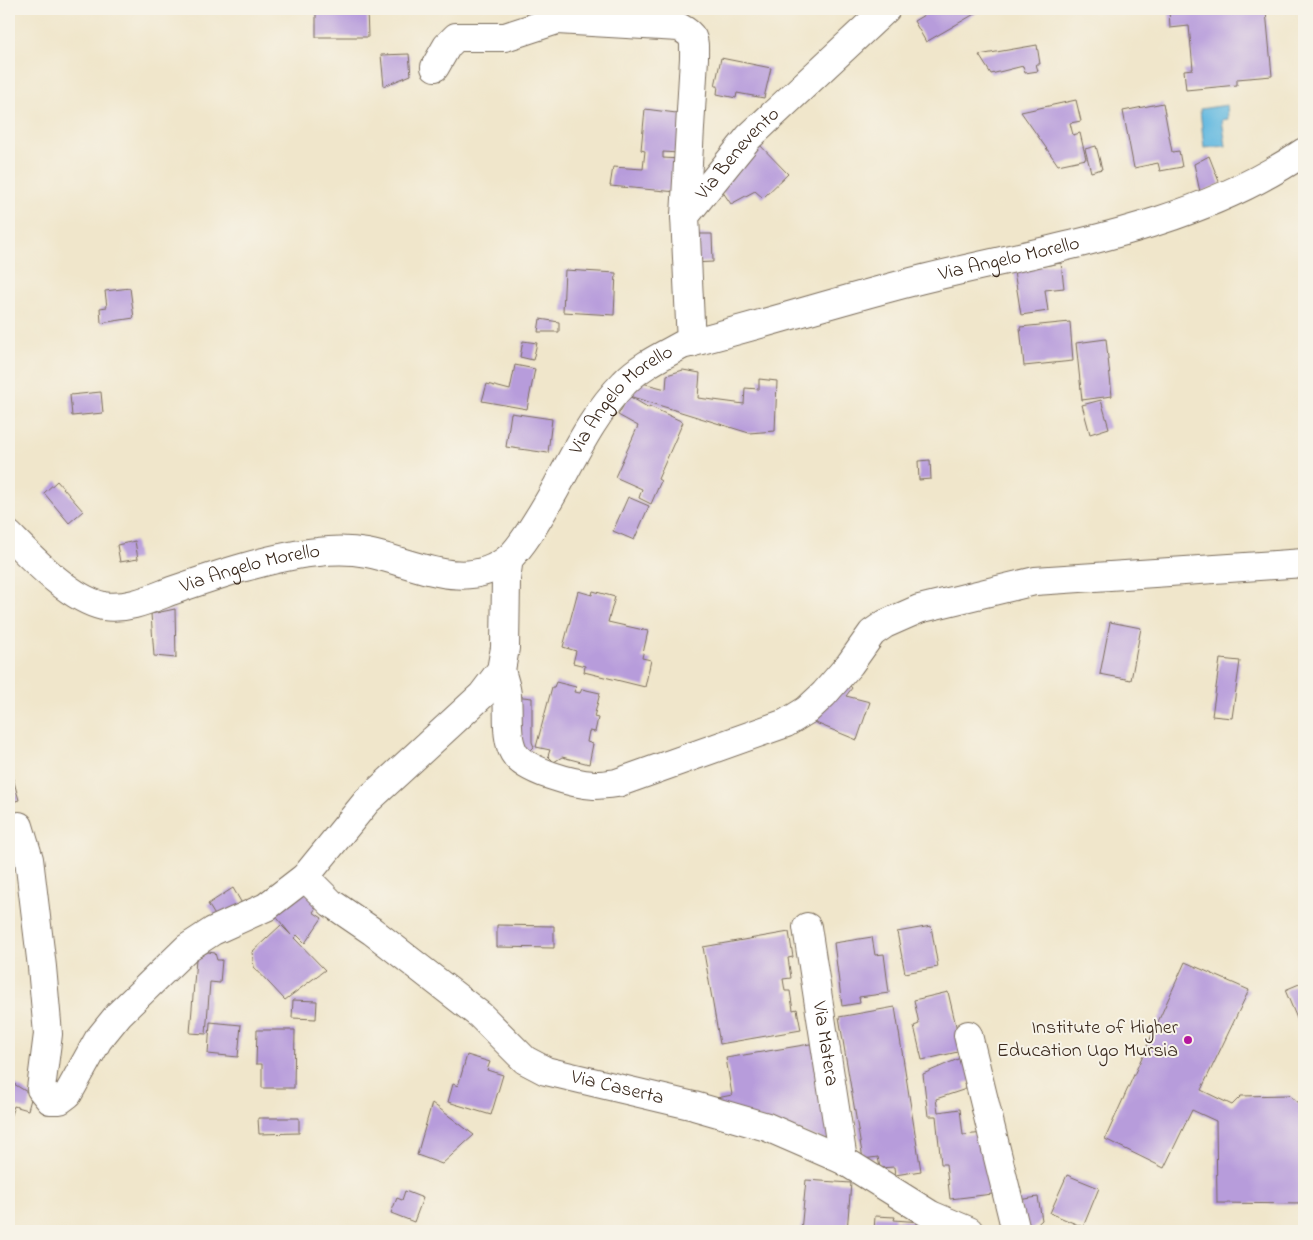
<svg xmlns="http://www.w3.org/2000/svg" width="1313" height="1240" viewBox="0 0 1313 1240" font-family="'Indie Flower',sans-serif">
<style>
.water{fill:#63b9e0;stroke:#4f727f}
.building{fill:#b79cdb}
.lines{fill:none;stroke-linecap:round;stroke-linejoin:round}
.minor-casing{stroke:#7a6c5b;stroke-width:30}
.tertiary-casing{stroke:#7a6c5b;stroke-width:30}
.minor{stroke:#fff;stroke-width:28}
.tertiary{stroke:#fff;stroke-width:28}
.poi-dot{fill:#b5179e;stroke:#f7f3e8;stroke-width:2}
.labels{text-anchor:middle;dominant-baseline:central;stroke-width:4;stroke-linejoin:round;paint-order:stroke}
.street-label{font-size:20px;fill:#3b2a1e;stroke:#f7f3e8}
.poi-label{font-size:20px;fill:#3b2a1e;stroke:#f7f3e8;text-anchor:end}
</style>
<rect width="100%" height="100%" fill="#f7f3e8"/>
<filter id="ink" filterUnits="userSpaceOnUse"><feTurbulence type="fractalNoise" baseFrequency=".02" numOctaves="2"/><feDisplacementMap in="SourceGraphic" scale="10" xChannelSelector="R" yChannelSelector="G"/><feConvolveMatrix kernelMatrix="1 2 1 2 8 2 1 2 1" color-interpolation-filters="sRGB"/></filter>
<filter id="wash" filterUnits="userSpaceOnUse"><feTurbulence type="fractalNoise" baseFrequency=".0096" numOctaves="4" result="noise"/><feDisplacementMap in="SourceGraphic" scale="20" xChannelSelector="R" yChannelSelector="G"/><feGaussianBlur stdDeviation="1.12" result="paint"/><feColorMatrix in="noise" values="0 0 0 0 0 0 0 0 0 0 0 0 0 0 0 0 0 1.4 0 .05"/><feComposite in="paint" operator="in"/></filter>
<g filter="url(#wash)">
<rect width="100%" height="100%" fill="#f0e6cb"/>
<polygon class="water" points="1227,105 1228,119 1222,120 1226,146 1204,148 1200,109"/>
<g id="blocks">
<g class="building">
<polygon points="316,9 367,9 368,37 316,37"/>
<polygon points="934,9 983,9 926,42 914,21"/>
<polygon points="1169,9 1229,9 1229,14 1266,11 1272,76 1237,79 1237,85 1186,90 1184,70 1193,69 1189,26 1170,28"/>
<polygon points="1037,45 1040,64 1036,64 1038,71 1025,73 1023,66 991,74 979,55"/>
<polygon points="409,54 411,75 384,86 381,55"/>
<polygon points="721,58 771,68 764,98 737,93 736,98 717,94 718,86 715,86"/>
<polygon points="1076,100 1081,121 1070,123 1073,135 1080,133 1086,159 1058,165 1021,112"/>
<polygon points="1163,103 1172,152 1179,151 1182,167 1160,171 1158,163 1134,168 1123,111"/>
<polygon points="645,109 684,114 678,153 663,152 663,158 680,159 677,192 610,186 613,167 643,169 645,151 641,150"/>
<polygon points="755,140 788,174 763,198 755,191 731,204 718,185"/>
<polygon points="1096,146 1102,169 1091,172 1085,149"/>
<polygon points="1209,156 1220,184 1200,192 1194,164"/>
<polygon points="691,234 712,234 713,262 692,263"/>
<polygon points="1061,263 1064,288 1045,290 1048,311 1021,315 1014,271"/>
<polygon points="565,270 616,273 614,315 563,312"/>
<polygon points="130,288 134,318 101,323 100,308 107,307 105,291"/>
<polygon points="540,319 559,322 559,332 538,332"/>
<polygon points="1070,322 1073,361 1024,366 1020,327"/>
<polygon points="1106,339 1112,396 1082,400 1076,343"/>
<polygon points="523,341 537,343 533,360 520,357"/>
<polygon points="515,365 535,369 527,409 482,401 487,384 510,390"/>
<polygon points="683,370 700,373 698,398 744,404 745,388 759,389 759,379 777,381 775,431 749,433 629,396 642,383 666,389 667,375"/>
<polygon points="101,392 103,413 72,416 70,395"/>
<polygon points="629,396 649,408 649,406 683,422 658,479 661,481 651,504 639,498 642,489 615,477 638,426 618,415"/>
<polygon points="1101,400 1109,428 1090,434 1082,405"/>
<polygon points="511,413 552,419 548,453 506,447"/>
<polygon points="930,460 931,479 919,480 918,461"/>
<polygon points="57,481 83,511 69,523 44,493"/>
<polygon points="628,497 649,506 634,540 613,531"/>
<polygon points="135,541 138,559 120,562 117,545"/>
<polygon points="578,591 592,595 593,591 615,597 608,622 648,631 642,658 651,660 645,687 584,672 585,666 573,663 576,651 563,647"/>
<polygon points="175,609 176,658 154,656 151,614"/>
<polygon points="1110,622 1141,628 1131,680 1100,674"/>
<polygon points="1220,659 1240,661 1232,718 1212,716"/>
<polygon points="845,680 852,688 846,696 870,702 857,740 806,719"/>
<polygon points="556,682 576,687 574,692 580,693 582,689 600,693 594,717 598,718 595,732 589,731 587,742 593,744 589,764 562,757 554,762 548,756 550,750 536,747 552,687 554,687"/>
<polygon points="514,696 532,698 532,742 534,747 524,757"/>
<polygon points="9,764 19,800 9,803"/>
<polygon points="233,888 244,907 219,922 208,904"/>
<polygon points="300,889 320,903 313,912 322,918 305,943 297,935 294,938 325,970 285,1000 254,967 252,952 281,925 291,935 274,914"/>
<polygon points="497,925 554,926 554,948 497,947"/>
<polygon points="931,926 938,967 905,973 897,932"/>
<polygon points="789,932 793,957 788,958 791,978 783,979 785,991 790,991 793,1010 797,1009 801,1030 720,1044 703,947"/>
<polygon points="872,937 875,955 884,954 889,993 859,997 860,1003 842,1006 834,943"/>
<polygon points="208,952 215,953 217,960 222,960 220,983 210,982 206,1034 190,1033 196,959"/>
<polygon points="1185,962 1249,990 1201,1090 1232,1105 1241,1096 1289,1095 1298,1103 1304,1101 1304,1204 1217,1203 1216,1121 1192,1110 1164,1168 1105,1139"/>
<polygon points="1304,982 1304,1035 1285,990"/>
<polygon points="948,992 962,1051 922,1060 914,1026 919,1024 914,1000"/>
<polygon points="293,1000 317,1001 316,1019 292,1018"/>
<polygon points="895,1007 921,1171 895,1175 894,1167 880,1168 878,1157 863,1159 839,1017"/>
<polygon points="210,1022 241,1025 238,1057 208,1054"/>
<polygon points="257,1030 295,1030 294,1088 262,1088 262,1064 256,1064"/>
<polygon points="816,1043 833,1142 718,1106 717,1098 732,1095 726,1058"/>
<polygon points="467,1055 490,1062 487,1070 503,1075 491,1115 448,1102 453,1084 458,1086"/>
<polygon points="965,1056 972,1081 964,1083 966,1089 936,1099 938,1112 960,1109 963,1135 985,1133 1001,1193 950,1199 946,1164 941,1164 936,1116 928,1116 923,1074"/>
<polygon points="9,1081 32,1095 28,1110 14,1106 9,1120"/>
<polygon points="432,1103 474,1135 442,1164 417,1155"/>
<polygon points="258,1118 299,1118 299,1133 259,1134"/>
<polygon points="1067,1175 1099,1188 1083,1227 1050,1213"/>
<polygon points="806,1180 851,1183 847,1231 801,1231"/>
<polygon points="405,1191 423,1198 414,1222 391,1213 397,1198 402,1200"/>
<polygon points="1038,1197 1042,1220 1030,1231 1026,1231 1018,1200"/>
<polygon points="875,1216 895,1217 894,1220 921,1222 920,1231 874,1231"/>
</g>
</g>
</g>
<g filter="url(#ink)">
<use href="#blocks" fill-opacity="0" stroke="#7a6c5b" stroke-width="1"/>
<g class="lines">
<defs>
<g id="minor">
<path d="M 435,67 L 447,46 L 456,37 L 505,37 L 557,20 L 679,27 C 696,36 694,40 694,58 L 685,216"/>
<path id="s1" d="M 691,343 L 685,216 L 749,137 L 886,9"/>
<path d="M 501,670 C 503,679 507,688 507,696 C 509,714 505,737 514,753 C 524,771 575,784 594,785 C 602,785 610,784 617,783 L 786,723 L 807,710 L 824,694 L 850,664 L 872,633 L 885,624 L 919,609 L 1035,581 L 1304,563"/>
<polyline points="19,826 29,859 42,967 48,1034 41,1089 50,1100 60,1100 68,1094 98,1040 119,1014 187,948 213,931 266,907 305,877 367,801 482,695 501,670 505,648 506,579 509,558"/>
<path id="s2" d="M 305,877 L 331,903 L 372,931 L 480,1015 L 525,1060 L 546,1071 L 694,1106 L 767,1127 L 843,1160 L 931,1215 L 969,1231"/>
<path id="s3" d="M 807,927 L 843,1160"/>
<polyline points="968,1035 1016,1231"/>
</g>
<g id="tertiary">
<path id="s4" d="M 9,535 C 32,558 70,599 103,606 C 127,610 150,599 171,591 C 214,576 273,556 318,552 C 334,550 351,550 367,553 C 414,562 466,594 509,558 C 523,546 541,514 551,497 C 573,458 592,415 624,383 C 640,366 662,356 682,345 C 762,325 840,300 919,280 C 1052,247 1189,230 1304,152"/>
</g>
</defs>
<use href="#minor" class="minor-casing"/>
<use href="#tertiary" class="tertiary-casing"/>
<use href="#minor" class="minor"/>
<use href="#tertiary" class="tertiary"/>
</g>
</g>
<circle class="poi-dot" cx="1188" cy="1040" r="5"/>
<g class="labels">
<g class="street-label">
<text stroke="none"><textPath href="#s1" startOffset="209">Via Benevento</textPath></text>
<text stroke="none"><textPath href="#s4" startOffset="1158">Via Angelo Morello</textPath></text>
<text stroke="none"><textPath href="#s4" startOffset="736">Via Angelo Morello</textPath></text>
<text stroke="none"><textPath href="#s4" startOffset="272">Via Angelo Morello</textPath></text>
<text stroke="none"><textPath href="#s3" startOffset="118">Via Matera</textPath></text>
<text stroke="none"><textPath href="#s2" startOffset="384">Via Caserta</textPath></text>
</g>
<g class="poi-label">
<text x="1178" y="1028">Institute of Higher<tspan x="1178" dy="23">Education Ugo Mursia</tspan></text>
</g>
</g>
<rect width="1313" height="1240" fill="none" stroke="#f7f3e8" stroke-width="30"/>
</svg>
